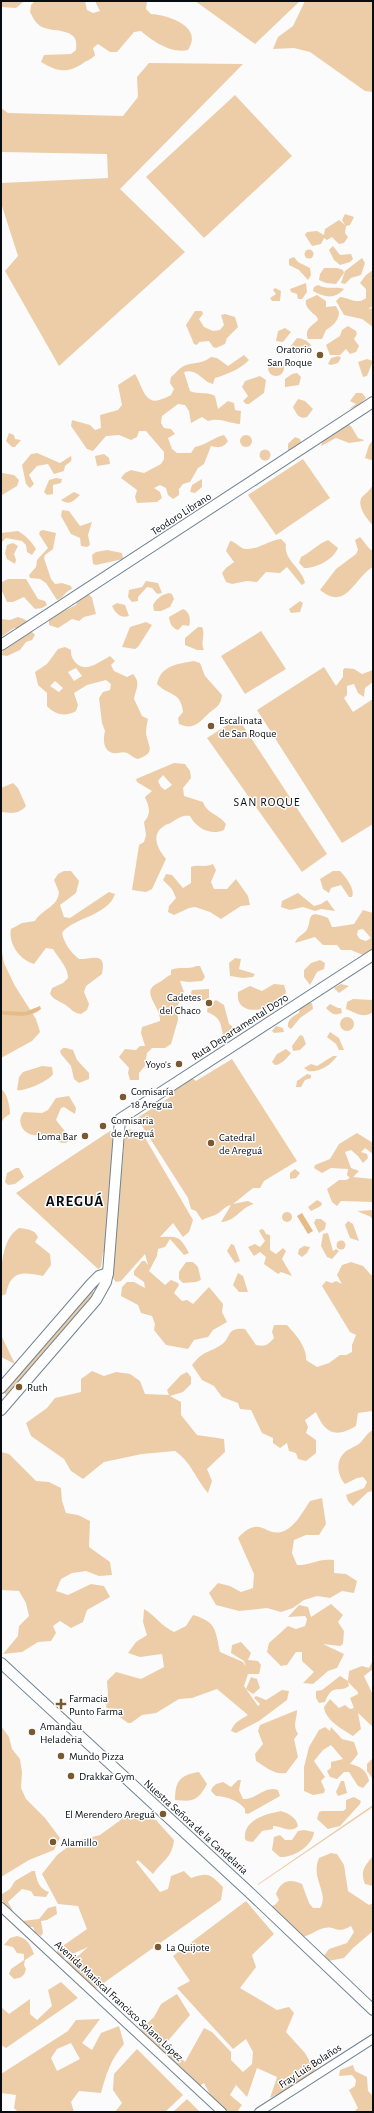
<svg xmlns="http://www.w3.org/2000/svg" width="374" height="2113" viewBox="0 0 374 2113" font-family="'Alegreya Sans',sans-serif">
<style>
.green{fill:#eccda8;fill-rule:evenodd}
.water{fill:#e5bb87}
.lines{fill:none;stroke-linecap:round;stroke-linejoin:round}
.minor-casing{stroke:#708392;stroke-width:10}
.major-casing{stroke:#708392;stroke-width:12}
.minor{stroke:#fff;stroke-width:8}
.major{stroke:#fff;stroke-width:10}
.poi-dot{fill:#79592f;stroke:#fff;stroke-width:1.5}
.labels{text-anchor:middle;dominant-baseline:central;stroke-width:3;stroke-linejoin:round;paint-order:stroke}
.poi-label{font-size:11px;fill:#070d13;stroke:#fff;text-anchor:start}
.street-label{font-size:11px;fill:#070d13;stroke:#fff}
.neighbourhood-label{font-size:12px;letter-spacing:1px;fill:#070d13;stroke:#fff}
.district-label{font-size:15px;font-weight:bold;letter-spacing:1px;fill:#070d13;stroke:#fff}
</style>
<rect width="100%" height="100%" fill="#fbfbfb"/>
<g class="green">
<polygon points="1,1 24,1 16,8 1,7"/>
<path d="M 35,1 L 85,1 L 87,10 L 93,13 L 100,11 L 95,1 L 147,1 L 146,9 L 151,14 C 169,15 204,27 188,50 C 172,54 152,41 141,31 L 134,32 L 117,52 L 110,52 L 98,44 L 93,48 L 95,55 C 91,60 87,60 82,64 C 66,74 56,71 41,62 L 44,55 L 71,54 L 76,50 C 80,27 56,33 42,27 C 36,24 33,18 30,12 L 31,5 Z"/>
<polygon points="195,1 300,1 255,44"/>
<polygon points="305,1 373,1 373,92 365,91 310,52 294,48 273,49 278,37 293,26"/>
<polygon points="149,63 243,64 120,189 185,252 59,366 5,271 18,256 1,203 1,183 108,178 107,154 1,152 1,108 8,113 123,116 138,97 137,77"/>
<polygon points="235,95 292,156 204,238 146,177"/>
<polygon points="345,214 354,217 350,225 346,226 345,233 348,237 344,243 339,244 332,237 327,240 324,238 321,244 312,246 305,235 307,232 317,231 324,235 325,229 339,220 345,225 342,220"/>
<polygon points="333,246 340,255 351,254 353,259 350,262 340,265 334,260 329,250"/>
<circle cx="309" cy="254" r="4.5"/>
<polygon points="294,257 298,262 310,268 311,275 308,280 299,270 289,265 289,259"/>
<polygon points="362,258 365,263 361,275 351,278 345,284 341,283 345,271"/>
<polygon points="324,268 337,268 343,270 344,273 336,284 326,283 319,280 320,274"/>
<path d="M 373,270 L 373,306 L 368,309 L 373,308 L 373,327 L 362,319 L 344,315 L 336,301 L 340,297 C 350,298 357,305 366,298 L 366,289 L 360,283 L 366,275 Z"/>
<polygon points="306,283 307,292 302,299 298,299 297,294 291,292 290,289"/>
<path d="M 318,285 C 326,290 336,286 344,289 C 334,300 324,297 313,291 L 314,287 Z"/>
<polygon points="275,288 281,291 280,301 272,301 270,298 276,294 273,290"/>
<path d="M 317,295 L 326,301 L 326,307 L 336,306 L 339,312 C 339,321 332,326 326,330 L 322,339 L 308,339 C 304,329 312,326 318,320 L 317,317 C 312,312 304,307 306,300 Z"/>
<polygon points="195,311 202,311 203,314 199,319 204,327 213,331 220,330 224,325 221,315 225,314 235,317 238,327 227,338 225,344 216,348 213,347 209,341 199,342 197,345 194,344 186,325"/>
<polygon points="348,326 356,331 357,334 354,339 359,346 356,352 350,354 346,349 340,355 330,355 326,345 340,336 342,330"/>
<polygon points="285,328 291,332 283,342 276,341 278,331"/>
<path d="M 297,338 C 302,338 308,341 311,345 L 304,352 L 298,350 L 289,352 L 290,347 Z"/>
<path d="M 244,355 L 249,360 C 242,368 226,375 215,378 L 213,384 C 201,381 198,368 184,372 L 190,391 C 199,395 207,391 215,396 L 218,409 L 228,401 L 234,403 L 235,410 L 241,411 L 240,424 C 228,423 220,417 208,421 L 202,417 L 191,423 L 189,411 L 185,405 L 178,404 L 162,416 L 161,423 L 164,428 L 171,429 L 175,434 L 168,438 L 172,449 L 177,453 L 191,453 L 195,447 C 208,444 214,437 224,435 L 228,441 C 223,448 219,448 211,446 L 204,464 L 198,468 L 190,482 L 183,484 L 179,489 L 179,495 L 173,499 L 168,495 L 166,488 L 160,485 L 154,488 L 160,492 L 162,498 L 157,502 L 137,503 L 135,497 L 137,490 L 121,478 L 125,473 L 131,470 L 144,473 L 161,464 L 164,459 L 164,452 L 146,431 L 139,431 L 137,437 L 131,440 L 119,435 L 106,436 L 93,451 L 87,449 L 71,426 L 72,420 L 90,425 L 95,430 L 101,428 L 100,415 L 118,410 L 122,405 L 118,385 L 135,374 C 141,382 144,405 159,400 C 163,399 167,397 171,395 L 174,389 L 170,383 L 171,377 C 176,373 180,367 186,365 C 196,362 202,364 211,357 L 217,358 L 228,366 Z"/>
<polygon points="339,356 341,358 338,363 331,365 328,364 331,358"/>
<polygon points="367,359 373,361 367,376 363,377 358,362"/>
<circle cx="276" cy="368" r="8"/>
<polygon points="297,373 301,377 299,385 285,387 285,379 292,374"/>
<polygon points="260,376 266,380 264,393 249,404 246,404 243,401 248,396 242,387 245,381"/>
<polygon points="356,393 362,393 366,398 358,406 349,409 356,404 350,401"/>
<path d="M 298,399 L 305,401 L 313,409 L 307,417 C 299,420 296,413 293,407 Z"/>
<polygon points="347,424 351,426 358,438 364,440 363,441 349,443 336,438 321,446 323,440"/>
<polygon points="9,433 14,435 15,439 21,440 15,447 12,447 6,441"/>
<circle cx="246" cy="441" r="6"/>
<polygon points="295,437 300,439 301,443 291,450 288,451 288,444"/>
<polygon points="373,440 373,459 371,460 365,458 369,445"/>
<circle cx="265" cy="455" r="5.5"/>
<path d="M 37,453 L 60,463 L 71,456 C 73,462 69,462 65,466 L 64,471 L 54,474 L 48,464 L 37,466 L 29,475 L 34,484 L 30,488 L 26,484 L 22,465 L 31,454 Z"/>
<polygon points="104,454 109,458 110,464 97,466 95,456"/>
<polygon points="303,459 330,498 276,535 248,495"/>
<polygon points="2,473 14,475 19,480 17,486 2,495"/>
<polygon points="56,478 62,479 61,483 53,485 53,494 47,495 44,492 49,480"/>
<polygon points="202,479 202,487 195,493 190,492 192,485"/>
<path d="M 373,485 L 373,525 C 367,520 356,505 362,497 C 366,493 370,490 373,485 Z"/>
<path d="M 74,492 L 80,495 C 73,501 70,506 61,500 Z"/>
<polygon points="62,510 69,511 80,526 92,522 88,535 90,545 87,547 81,546 80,538 71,534 61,516"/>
<path d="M 43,530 L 56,533 L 53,549 L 45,555 L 44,558 L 51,579 L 55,584 L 62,583 L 71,586 L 72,589 C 65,591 64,598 57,600 L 46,583 L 40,579 L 30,578 L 29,575 L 36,567 L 37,560 L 48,548 L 39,534 L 40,531 Z"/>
<path d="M 18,531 C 25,535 32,542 36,549 L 32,555 L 27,552 L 26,545 L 22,541 L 6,538 L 1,543 L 1,533 Z"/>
<path d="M 360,537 C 365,542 367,548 373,551 L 373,567 C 354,577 347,612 320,590 L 336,569 L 356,554 L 358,550 L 355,540 Z"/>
<path d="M 281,539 L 286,544 C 283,560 302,568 305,583 L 302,585 L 300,583 L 287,567 L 280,573 L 266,572 L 257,582 L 247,581 L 232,584 L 226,582 L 222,573 L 226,568 L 234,562 L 226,551 L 230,541 C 237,542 241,550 247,549 C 260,549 269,540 281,539 Z"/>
<path d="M 328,540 L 338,548 C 333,560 317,568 304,568 L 299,563 L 301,557 C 311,552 319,543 328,540 Z"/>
<polygon points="13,543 18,546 14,554 16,560 15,564 7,559 5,553 7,545"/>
<polygon points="107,550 122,553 123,559 96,565 93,564 92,555 96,552"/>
<polygon points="8,579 26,579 38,599 45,601 47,605 42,608 35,609 24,597 13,602 7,602 2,591 2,582"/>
<polygon points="146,581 158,583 162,593 157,594 152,588 147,587 138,597 138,601 132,602 128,597 129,590 142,587"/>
<polygon points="88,593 92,598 96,614 84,617 79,621 72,619 58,628 49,625 49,618 76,605 79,596"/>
<path d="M 169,593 L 172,594 L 174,599 L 170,607 L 161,611 L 154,611 L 153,605 C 157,598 161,595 169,593 Z"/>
<polygon points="300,601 303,603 300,612 291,613 289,609"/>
<path d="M 117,603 L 125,605 L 129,616 C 121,619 115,613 112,606 Z"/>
<path d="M 183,609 C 190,612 191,620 189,626 L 183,625 L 178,630 C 172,628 170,624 169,617 Z"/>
<polygon points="18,617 24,619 28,622 21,628 14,628 1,637 1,619 10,620"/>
<polygon points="146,622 152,625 138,647 135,649 122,647 130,627"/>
<path d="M 198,627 L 202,627 C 206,634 200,643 204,650 L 197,650 L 185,645 L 185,638 Z"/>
<polygon points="31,631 35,635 32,640 26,642 20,650 7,656 1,655 5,647"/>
<polygon points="261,631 286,669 245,694 221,656"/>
<path d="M 65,647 L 71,650 C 71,656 72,658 75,662 C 85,674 99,662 110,656 L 115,661 L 111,665 L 114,671 L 127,677 L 133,674 C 141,683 136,688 134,699 L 142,716 L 148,719 C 147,723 146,729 146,733 C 148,747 157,752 138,759 C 133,758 130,754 127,753 C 122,751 118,754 113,753 C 103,751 103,739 105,731 L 102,723 L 99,698 L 103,692 L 110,690 L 111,684 L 106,680 L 87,685 L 74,693 L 78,705 L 76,711 C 66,717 55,715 47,706 L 47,693 L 38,685 L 35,672 L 47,664 L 58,649 ZM 76,668 L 82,676 L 74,681 L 68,672 ZM 55,681 L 63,688 L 59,692 L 50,686 Z"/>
<path d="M 194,661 L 200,663 L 205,676 L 222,695 C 221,707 214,708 207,715 C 198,724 192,730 179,724 L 178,718 L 183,712 C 181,691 168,696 157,684 C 161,665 178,664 194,661 Z"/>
<polygon points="324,667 336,686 343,677 343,670 345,668 354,669 362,674 373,670 373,682 365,688 364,697 358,693 354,684 347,686 347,695 344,698 353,712 373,699 373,824 342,843 257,710"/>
<polygon points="238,718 327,854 302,872 207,738"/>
<path d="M 174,763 L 185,764 L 190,771 L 191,778 L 183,788 L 184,796 L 203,802 C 207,814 219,814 226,824 L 224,830 C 211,836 196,828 190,816 C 182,815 179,818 172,822 C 170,824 166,824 164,826 C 150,835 158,849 166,859 L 152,889 L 146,892 L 132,890 L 139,845 L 144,842 L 146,835 L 144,822 C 152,813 149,807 145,797 L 152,791 L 137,782 L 136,779 ZM 163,775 L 172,785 L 165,790 L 161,787 L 158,781 Z"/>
<path d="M 13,783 L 18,788 L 26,806 C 18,815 11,813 1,812 L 1,788 Z"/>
<path d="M 213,864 L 216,870 L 211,882 L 214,889 L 227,889 L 236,879 L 248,896 L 250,905 L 241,906 L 221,919 L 210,912 L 195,907 L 189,908 L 174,915 L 168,912 L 169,906 L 176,898 L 172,889 L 163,880 L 166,874 L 172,875 L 183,888 L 191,883 L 191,867 C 198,864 205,868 213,864 Z"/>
<path d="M 64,871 L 71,871 L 79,881 L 76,893 L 60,905 L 64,917 L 70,918 L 109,892 L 115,894 C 108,916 72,918 62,933 C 64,943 71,953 79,959 C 92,959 107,951 102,974 L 86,986 L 84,992 L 89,1004 L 87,1010 L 81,1014 C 74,1013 72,1010 67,1006 C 60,1001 55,1001 50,994 L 52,988 L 63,983 L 68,978 C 68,967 59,959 53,949 L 46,948 L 34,964 C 20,960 8,944 11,929 L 22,923 L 35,921 C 42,909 58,907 59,892 L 54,880 L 58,874 Z"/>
<path d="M 333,871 L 340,871 C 345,876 356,890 352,897 L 349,897 L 341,885 L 331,888 L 329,893 L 323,889 L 320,879 Z"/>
<polygon points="298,893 314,906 321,904 327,900 335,911 321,909 315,911 303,907 290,910 281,907 282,901"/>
<path d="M 363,910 L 373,913 L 373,950 L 363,955 L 351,950 L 341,950 L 337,945 L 323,945 L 315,937 L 295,943 C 297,937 302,935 306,931 C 313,922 304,907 328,918 L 332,927 L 335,927 L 354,924 ZM 363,929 L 371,938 L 366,941 L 360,939 L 357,935 L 358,930 Z"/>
<polygon points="1,947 4,963 15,986 36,1019 40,1032 32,1041 1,1058"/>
<polygon points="235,958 241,959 239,969 255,974 253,977 243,978 230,976 229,963"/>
<polygon points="320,960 325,963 324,969 317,972 310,985 304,977 304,970 311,963"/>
<path d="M 196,966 L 200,966 L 205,977 L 202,981 L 189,982 L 180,981 L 184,992 L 177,1007 L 178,1020 L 171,1044 L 165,1048 L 152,1048 L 147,1053 L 145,1066 L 139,1073 L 139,1080 L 130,1080 L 128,1073 L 129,1068 L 119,1057 L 125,1049 L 136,1050 L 140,1046 L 145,1046 L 141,1033 L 142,1027 L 160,1021 C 161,1006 139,992 158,983 C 163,981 166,976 171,975 L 171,970 C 180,966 188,970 196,966 Z"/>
<path d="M 274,984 L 284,985 L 286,992 C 280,1010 234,1021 238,992 L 250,986 L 262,991 Z"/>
<polygon points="341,984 349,986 339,993 334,988"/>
<polygon points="209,989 209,999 192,1002 190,996 192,990"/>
<path d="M 353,999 L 373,1000 L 373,1012 C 363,1019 356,1013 346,1009 L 347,1002 Z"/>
<path d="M 216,1000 L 224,1005 L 229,1024 L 237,1030 L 236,1035 L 230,1036 L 223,1035 C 220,1022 221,1018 207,1012 L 208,1005 Z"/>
<path d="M 305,1003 L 312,1003 L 313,1009 L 300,1018 L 291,1029 L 288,1027 C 287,1020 293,1016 299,1013 L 300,1007 Z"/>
<path d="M 330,1004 L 338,1008 L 341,1008 L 342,1013 C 334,1016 332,1014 326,1008 Z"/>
<circle cx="347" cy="1024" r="7"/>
<polygon points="276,1026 283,1028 284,1032 274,1033 272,1031"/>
<polygon points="330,1032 339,1038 344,1050 339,1050 336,1044 327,1037"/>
<polygon points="300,1035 303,1036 306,1044 300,1050 293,1051 292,1046"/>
<polygon points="63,1048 66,1048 73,1050 77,1060 89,1073 89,1079 79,1083 74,1079 71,1066 61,1054 60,1051"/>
<path d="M 286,1049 L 291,1053 C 287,1058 281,1065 275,1065 L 272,1062 L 277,1054 Z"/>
<path d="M 333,1056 L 337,1056 C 331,1065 319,1073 308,1071 L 304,1068 L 311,1064 L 317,1066 Z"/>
<path d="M 232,1059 L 297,1161 L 264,1181 L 260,1188 L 253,1188 L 233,1204 L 248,1201 L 254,1204 C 241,1207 235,1222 221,1222 L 231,1205 C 223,1207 223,1211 217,1214 C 212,1217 207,1217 202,1220 L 196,1211 L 191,1209 L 188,1198 L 137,1118 L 170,1097 L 174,1087 L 190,1077 L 196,1081 Z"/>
<path d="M 42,1066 L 52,1067 L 53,1074 C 49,1081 24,1092 17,1090 L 19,1077 L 23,1072 Z"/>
<polygon points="307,1074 311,1075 311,1078 305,1080 301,1087 296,1087 297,1081"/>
<path d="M 1,1089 C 7,1092 10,1107 10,1114 L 4,1118 L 1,1123 Z"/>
<path d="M 69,1096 L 76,1108 L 75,1114 L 64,1107 L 61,1108 L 56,1120 L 71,1139 L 66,1143 L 63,1143 C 56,1142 52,1136 46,1135 C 42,1134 37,1136 33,1135 C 22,1133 16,1120 24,1112 L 42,1113 L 48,1110 L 56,1098 Z"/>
<path d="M 129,1129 L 140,1132 L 144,1136 L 193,1220 L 189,1232 L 183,1237 L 173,1223 L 160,1237 C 178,1236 180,1236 189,1253 L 184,1255 L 170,1239 L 165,1247 L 158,1249 L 157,1256 L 149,1271 L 165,1285 L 171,1280 L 178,1283 L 179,1285 L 174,1293 L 182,1301 L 187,1300 L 193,1304 L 209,1287 L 223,1304 L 222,1312 L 227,1322 L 213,1330 L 208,1337 L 194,1340 L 188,1349 L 166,1345 L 154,1330 L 155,1324 L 152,1316 L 141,1313 L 138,1305 L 121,1296 L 122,1287 L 127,1282 L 134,1282 L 145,1288 L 144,1282 L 134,1275 L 134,1271 L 142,1261 L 145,1261 L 148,1265 L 145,1254 L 121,1281 L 116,1282 L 113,1278 L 113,1241 C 118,1234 115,1227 114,1218 L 118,1212 L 115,1207 L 117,1172 L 122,1169 L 125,1131 Z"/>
<polygon points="110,1131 114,1132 107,1248 103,1253 101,1267 98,1269 16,1193"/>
<polygon points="357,1133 373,1143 373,1154 365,1148 361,1152 367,1154 368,1158 363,1163 358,1156 351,1150 345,1152 351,1168 359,1171 353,1177 373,1179 373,1202 341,1201 337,1206 332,1202 327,1189 339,1180 346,1180 350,1178 347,1175 348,1169 331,1168 322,1173 314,1168 315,1165 330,1159 339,1144"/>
<polygon points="16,1168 19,1168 24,1177 15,1184 8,1185 5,1182 7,1173"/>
<polygon points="295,1169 300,1173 296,1178 290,1179 290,1173"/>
<polygon points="317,1200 322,1203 321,1206 311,1211 308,1207"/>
<polygon points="373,1210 373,1221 371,1217 357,1211"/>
<circle cx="287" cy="1217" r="5"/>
<polygon points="316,1219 321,1219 326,1223 325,1229 319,1233 314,1223"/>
<polygon points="348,1221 353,1224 359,1241 350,1238 345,1225"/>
<path d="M 19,1228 C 27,1229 34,1229 38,1237 L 35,1242 L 50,1254 L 51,1265 L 43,1276 C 23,1272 11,1270 6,1294 L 1,1296 C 1,1272 0,1240 19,1228 Z"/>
<polygon points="261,1229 264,1230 266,1234 270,1235 270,1250 276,1254 283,1248 286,1251 282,1259 292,1276 281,1272 278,1274 264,1264 266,1257 260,1252 254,1256 248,1247 255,1244 260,1247 265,1241 259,1231"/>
<polygon points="328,1233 333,1251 336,1249 339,1251 332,1259 327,1257 321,1246 323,1234"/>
<circle cx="341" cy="1245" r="4.5"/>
<polygon points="231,1244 234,1245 240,1261 235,1263 227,1251"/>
<polygon points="304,1246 310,1247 307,1253 302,1257 298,1254 299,1249"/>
<polygon points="186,1262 193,1262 198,1267 201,1280 196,1282 183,1283 179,1279 179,1272"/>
<path d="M 351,1262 L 363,1266 L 371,1275 L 373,1274 L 373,1408 L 372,1411 L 358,1413 L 356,1426 C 336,1438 325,1434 316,1412 L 305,1420 L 308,1427 L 306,1433 L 316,1440 L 316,1453 L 306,1461 L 298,1459 L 296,1453 L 289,1451 L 287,1443 L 280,1448 L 273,1443 L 273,1438 L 262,1433 L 251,1410 L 240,1409 L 238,1403 L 222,1397 L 214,1386 L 202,1380 L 192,1365 C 204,1350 207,1354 221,1345 C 232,1338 225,1327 245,1329 L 256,1345 C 265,1347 268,1345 274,1338 L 272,1332 L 274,1325 L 287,1325 C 296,1335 307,1347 306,1360 L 317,1367 L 329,1363 L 340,1355 L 346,1355 L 352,1352 L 352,1345 L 356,1335 L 350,1332 L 322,1286 L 326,1281 L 332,1283 L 336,1281 L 342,1284 L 337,1275 L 342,1265 Z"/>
<polygon points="238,1273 243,1276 248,1292 239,1292 233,1285"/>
<polygon points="92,1291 94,1293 94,1296 8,1395 6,1395 3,1391"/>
<polygon points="1,1335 15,1364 1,1357"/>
<path d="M 92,1371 L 104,1376 L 116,1372 L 130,1374 L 140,1381 L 145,1394 L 169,1395 L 167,1390 L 181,1375 L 187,1372 L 191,1377 L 191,1384 L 183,1392 L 170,1396 L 181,1402 L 181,1415 L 197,1435 L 224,1439 L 225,1452 L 207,1469 L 212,1481 L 208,1493 C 195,1478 192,1463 175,1451 L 142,1454 L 104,1462 L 83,1479 L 71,1471 L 64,1459 L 31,1436 L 26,1423 L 47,1408 L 55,1398 L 81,1392 L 81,1379 Z"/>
<path d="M 373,1430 L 373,1491 L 368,1492 L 353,1506 L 348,1501 L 346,1495 L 364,1488 L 367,1482 L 363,1477 L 357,1478 L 345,1484 C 338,1476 335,1462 344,1453 C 348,1449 355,1447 360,1443 C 365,1438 367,1433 373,1430 Z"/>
<polygon points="1,1452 9,1454 36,1481 49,1482 61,1488 62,1501 66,1513 78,1515 90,1521 89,1547 110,1562 112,1575 99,1576 86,1571 72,1573 61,1579 56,1591 68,1595 91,1584 104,1586 110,1597 87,1610 83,1622 71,1628 60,1621 53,1626 56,1633 51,1641 38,1642 22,1652 3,1654 18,1636 19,1626 29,1616 26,1603 19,1591 1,1590"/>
<path d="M 322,1498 L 326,1524 L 319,1535 L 306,1535 L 294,1540 L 292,1553 L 297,1565 C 312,1565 318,1558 334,1560 L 334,1573 L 346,1574 L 357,1581 L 354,1593 L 342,1591 L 330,1598 L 317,1596 L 304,1600 L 293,1608 L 281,1612 L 267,1608 L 239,1611 L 216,1605 L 209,1593 L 218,1583 L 230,1586 L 241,1592 L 253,1588 L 254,1574 L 238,1538 C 262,1512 266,1541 286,1530 C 297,1524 303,1511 310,1501 Z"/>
<polygon points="331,1604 343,1615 338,1622 344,1631 343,1644 340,1646 323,1644 344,1654 337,1668 328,1671 313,1684 303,1683 314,1672 302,1661 302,1652 296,1652 287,1665 281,1666 267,1652 269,1643 288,1626 296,1629 305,1626 307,1619 305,1616 288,1617 299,1605 308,1607 311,1617"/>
<path d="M 144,1609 C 156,1616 161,1626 174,1632 L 186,1626 L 193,1615 C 217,1622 215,1630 220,1652 L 243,1662 L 246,1667 L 244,1661 L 231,1653 L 232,1645 L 241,1642 L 251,1653 L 248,1660 L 258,1661 L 261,1665 L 259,1674 L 248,1674 L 244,1686 L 246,1689 L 251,1677 L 257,1679 L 260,1688 L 253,1694 L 246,1689 L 258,1706 L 260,1704 L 254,1698 L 256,1696 L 266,1700 L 282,1690 L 289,1691 L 287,1700 L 259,1721 L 236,1733 L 231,1731 C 234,1722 240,1720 248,1715 L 217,1689 L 192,1698 L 179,1699 L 156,1713 L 142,1715 L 131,1723 L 128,1723 L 106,1707 L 108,1694 L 107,1681 L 116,1672 L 141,1679 L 164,1667 L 162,1654 L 140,1657 L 128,1653 L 136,1642 L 147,1635 L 143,1622 Z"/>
<path d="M 373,1660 L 373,1669 L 364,1676 L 373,1695 L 373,1727 L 358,1713 L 361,1729 L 353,1736 C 342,1729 325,1720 324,1707 L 330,1699 L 339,1708 L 345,1705 L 350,1709 L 354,1708 L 350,1698 L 358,1694 L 358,1692 L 348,1682 L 349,1686 C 338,1694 333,1682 325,1702 L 319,1703 L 316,1698 L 316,1691 L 322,1690 L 340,1676 L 348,1681 L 349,1671 L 362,1666 L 369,1668 Z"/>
<path d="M 297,1710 C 297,1720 292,1725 298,1734 L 294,1739 L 298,1757 L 286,1773 C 274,1775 266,1767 256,1761 L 255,1754 L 263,1744 L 258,1731 L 260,1725 Z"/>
<polygon points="1,1726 9,1737 12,1749 20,1759 22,1772 21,1788 26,1799 45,1818 60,1838 54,1850 29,1860 1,1877"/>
<path d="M 325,1727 L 330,1731 L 331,1727 L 342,1739 L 354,1742 L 358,1754 L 350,1764 C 360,1766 367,1770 369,1781 L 363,1788 L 358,1786 L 349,1772 L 344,1772 L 337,1779 L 330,1777 L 327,1771 L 331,1768 L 331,1762 L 343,1759 L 331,1745 L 323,1750 L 314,1761 L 325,1777 L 321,1781 L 325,1790 L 324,1793 L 313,1795 L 304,1791 L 304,1767 L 309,1747 L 319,1730 Z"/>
<polygon points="373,1758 373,1779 367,1771 367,1764"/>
<path d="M 199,1772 L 207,1784 C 198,1800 195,1802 175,1800 C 175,1782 179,1775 199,1772 Z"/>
<path d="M 238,1780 L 241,1780 L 239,1790 L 243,1799 C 256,1800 265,1785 278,1790 L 280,1796 L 248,1814 L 245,1813 L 245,1809 C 239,1801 226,1796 216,1796 L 211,1791 L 212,1788 L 216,1784 L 223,1782 L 231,1787 Z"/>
<polygon points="341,1781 344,1781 347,1793 338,1796 336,1792"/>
<polygon points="354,1797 361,1801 360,1804 340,1826 328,1829 317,1819 319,1812 322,1811 343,1811 346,1809 346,1800"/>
<polygon points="373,1805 373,1807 258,1885 258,1884"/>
<path d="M 133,1811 L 154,1818 L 174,1840 C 172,1858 163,1860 153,1874 L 138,1860 L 136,1862 L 160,1892 L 168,1889 L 171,1876 L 184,1871 L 191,1878 C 209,1872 210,1874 223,1887 L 221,1900 L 95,1989 L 61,1963 L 78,1956 L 88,1947 L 59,1960 L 57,1950 L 87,1929 L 78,1906 L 58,1904 L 42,1874 L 57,1855 L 76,1841 L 100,1835 Z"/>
<path d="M 281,1811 C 288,1813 297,1818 298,1826 C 291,1834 282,1826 273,1826 L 273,1829 L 262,1831 L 253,1842 L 247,1841 L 245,1839 C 243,1819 267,1814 281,1811 Z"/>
<path d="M 304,1830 L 314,1832 C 313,1845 294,1858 280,1857 L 272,1850 L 274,1837 L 280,1835 L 285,1840 L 292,1840 L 298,1831 Z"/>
<path d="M 331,1853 L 337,1854 L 344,1865 L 348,1891 L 369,1905 L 373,1903 L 373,1931 L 353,1948 L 344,1958 L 323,1962 L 321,1960 L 329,1949 L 347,1943 L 354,1932 L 351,1926 C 336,1935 336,1925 324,1928 C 316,1930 310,1936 301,1937 L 269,1907 L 275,1905 L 279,1900 L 276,1894 C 281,1881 289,1878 302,1884 L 309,1903 L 313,1908 L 320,1908 C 330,1893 310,1879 319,1858 Z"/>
<path d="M 373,1856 L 373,1886 L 365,1884 C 360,1870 365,1866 373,1856 Z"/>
<path d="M 32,1871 L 35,1871 C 37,1881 39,1889 49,1892 L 46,1897 L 34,1896 L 31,1891 L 22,1889 L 8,1902 L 13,1911 L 7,1912 L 1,1898 L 2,1894 L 10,1889 L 15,1881 Z"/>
<polygon points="246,1901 274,1934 252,1955 256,1967 240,1988 277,2010 289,2007 294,2013 286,2032 305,2053 315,2070 298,2084 270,2098 277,2077 257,2068 247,2097 236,2085 230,2095 242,2105 237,2112 225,2112 213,2100 204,2083 197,2088 183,2070 160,2054 138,2032 154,2017 161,2004 177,1994 190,2015 167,2042 185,2062 204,2028 212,2032 231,2052 231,2060 243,2072 252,2064 253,2052 246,2039 233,2049 177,1988 190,1981 173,1956"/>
<polygon points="56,1906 57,1914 47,1920 41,1921 43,1933 41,1936 35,1932 33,1927 23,1927 21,1924 22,1921 39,1919 48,1908"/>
<path d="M 17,1936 C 27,1938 30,1944 34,1954 L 25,1960 L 24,1965 L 26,1969 C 24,1976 22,1978 14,1979 L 9,1974 L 11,1969 L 24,1960 L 24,1954 L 17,1953 L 13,1947 L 4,1945 L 10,1938 Z"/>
<polygon points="61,1982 78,1998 6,2048 1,2045 1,2007 9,2014 30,1999 30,2014 37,2020 52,2006 48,1990"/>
<path d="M 100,2019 L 82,2043 L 92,2050 L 101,2033 L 119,2026 L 124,2044 C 111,2059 106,2074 101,2093 L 79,2091 L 71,2102 L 74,2112 L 18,2112 L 14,2108 L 16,2095 L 1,2093 L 1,2074 L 68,2031 L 76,2020 ZM 71,2043 L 80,2059 L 57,2071 L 51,2058 L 57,2049 Z"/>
<polygon points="137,2049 183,2095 165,2112 115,2112 122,2103 113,2090 114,2074"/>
<polygon points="353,2065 355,2071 367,2077 368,2091 373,2096 373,2112 354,2112 358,2108 349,2090 355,2086 356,2080 352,2075 339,2076 340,2070"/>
<polygon points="187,2099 200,2112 173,2112"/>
</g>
<g class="water">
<path d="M 40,1006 L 41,1009 C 30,1018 15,1016 1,1014 L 1,1011 L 25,1012 Z"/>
<polygon points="302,1213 313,1231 308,1234 297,1216"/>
</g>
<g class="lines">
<defs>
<g id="minor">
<polyline points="1,1907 222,2112"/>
<polyline points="259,2112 373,2039"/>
</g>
<g id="major">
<polyline points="1,645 373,402"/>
<polyline points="108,1273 120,1119 373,955"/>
<polyline points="1,1388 91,1284 99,1276 108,1273 106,1282 96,1300 1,1410"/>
<polyline points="1,1663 249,1892 373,2010"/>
</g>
</defs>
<use href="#minor" class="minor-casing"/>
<use href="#major" class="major-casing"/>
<use href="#minor" class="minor"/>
<use href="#major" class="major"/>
</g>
<g class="poi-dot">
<circle cx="320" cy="355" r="4"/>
<circle cx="211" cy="726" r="4"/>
<circle cx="209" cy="1003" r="4"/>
<circle cx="179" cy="1064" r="4"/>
<circle cx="123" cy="1097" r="4"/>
<circle cx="103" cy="1126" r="4"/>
<circle cx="85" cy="1136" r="4"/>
<circle cx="211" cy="1143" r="4"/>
<circle cx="19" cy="1387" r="4"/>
<path d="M59 1698h4v4h4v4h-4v4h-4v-4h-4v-4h4z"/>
<circle cx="32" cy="1732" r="4"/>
<circle cx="61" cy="1756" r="4"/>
<circle cx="71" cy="1776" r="4"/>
<circle cx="163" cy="1814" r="4"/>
<circle cx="53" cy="1842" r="4"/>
<circle cx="158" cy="1947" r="4"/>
</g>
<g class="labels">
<g class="poi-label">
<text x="312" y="349" text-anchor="end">Oratorio<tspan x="312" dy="13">San Roque</tspan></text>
<text x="219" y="720">Escalinata<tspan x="219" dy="13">de San Roque</tspan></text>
<text x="201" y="997" text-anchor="end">Cadetes<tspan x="201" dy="13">del Chaco</tspan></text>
<text x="171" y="1064" text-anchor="end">Yoyo's</text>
<text x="131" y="1091">Comisaría<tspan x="131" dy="13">18 Aregua</tspan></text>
<text x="111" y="1120">Comisaria<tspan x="111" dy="13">de Areguá</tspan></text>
<text x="77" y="1136" text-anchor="end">Loma Bar</text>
<text x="219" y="1137">Catedral<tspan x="219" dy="13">de Areguá</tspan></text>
<text x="27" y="1387">Ruth</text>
<text x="69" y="1698">Farmacia<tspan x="69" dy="13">Punto Farma</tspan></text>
<text x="40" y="1726">Amandau<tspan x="40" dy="13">Heladeria</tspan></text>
<text x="69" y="1756">Mundo Pizza</text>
<text x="79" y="1776">Drakkar Gym</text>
<text x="155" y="1814" text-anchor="end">El Merendero Areguá</text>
<text x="61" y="1842">Alamillo</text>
<text x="166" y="1947">La Quijote</text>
</g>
<g class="street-label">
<text transform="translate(181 514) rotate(-33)">Teodoro Librano</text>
<text transform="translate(240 1027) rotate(-33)">Ruta Departamental D070</text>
<text transform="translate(196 1827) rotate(42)">Nuestra Señora de la Candelaria</text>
<text transform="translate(119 2001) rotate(43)">Avenida Mariscal Francisco Solano López</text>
<text transform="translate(310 2066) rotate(-33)">Fray Luis Bolaños</text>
</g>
<g class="neighbourhood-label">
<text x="267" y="802">SAN ROQUE</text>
</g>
<g class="district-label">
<text x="75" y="1201">AREGUÁ</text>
</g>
</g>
<rect width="374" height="2113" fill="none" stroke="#070d13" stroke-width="4"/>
</svg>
